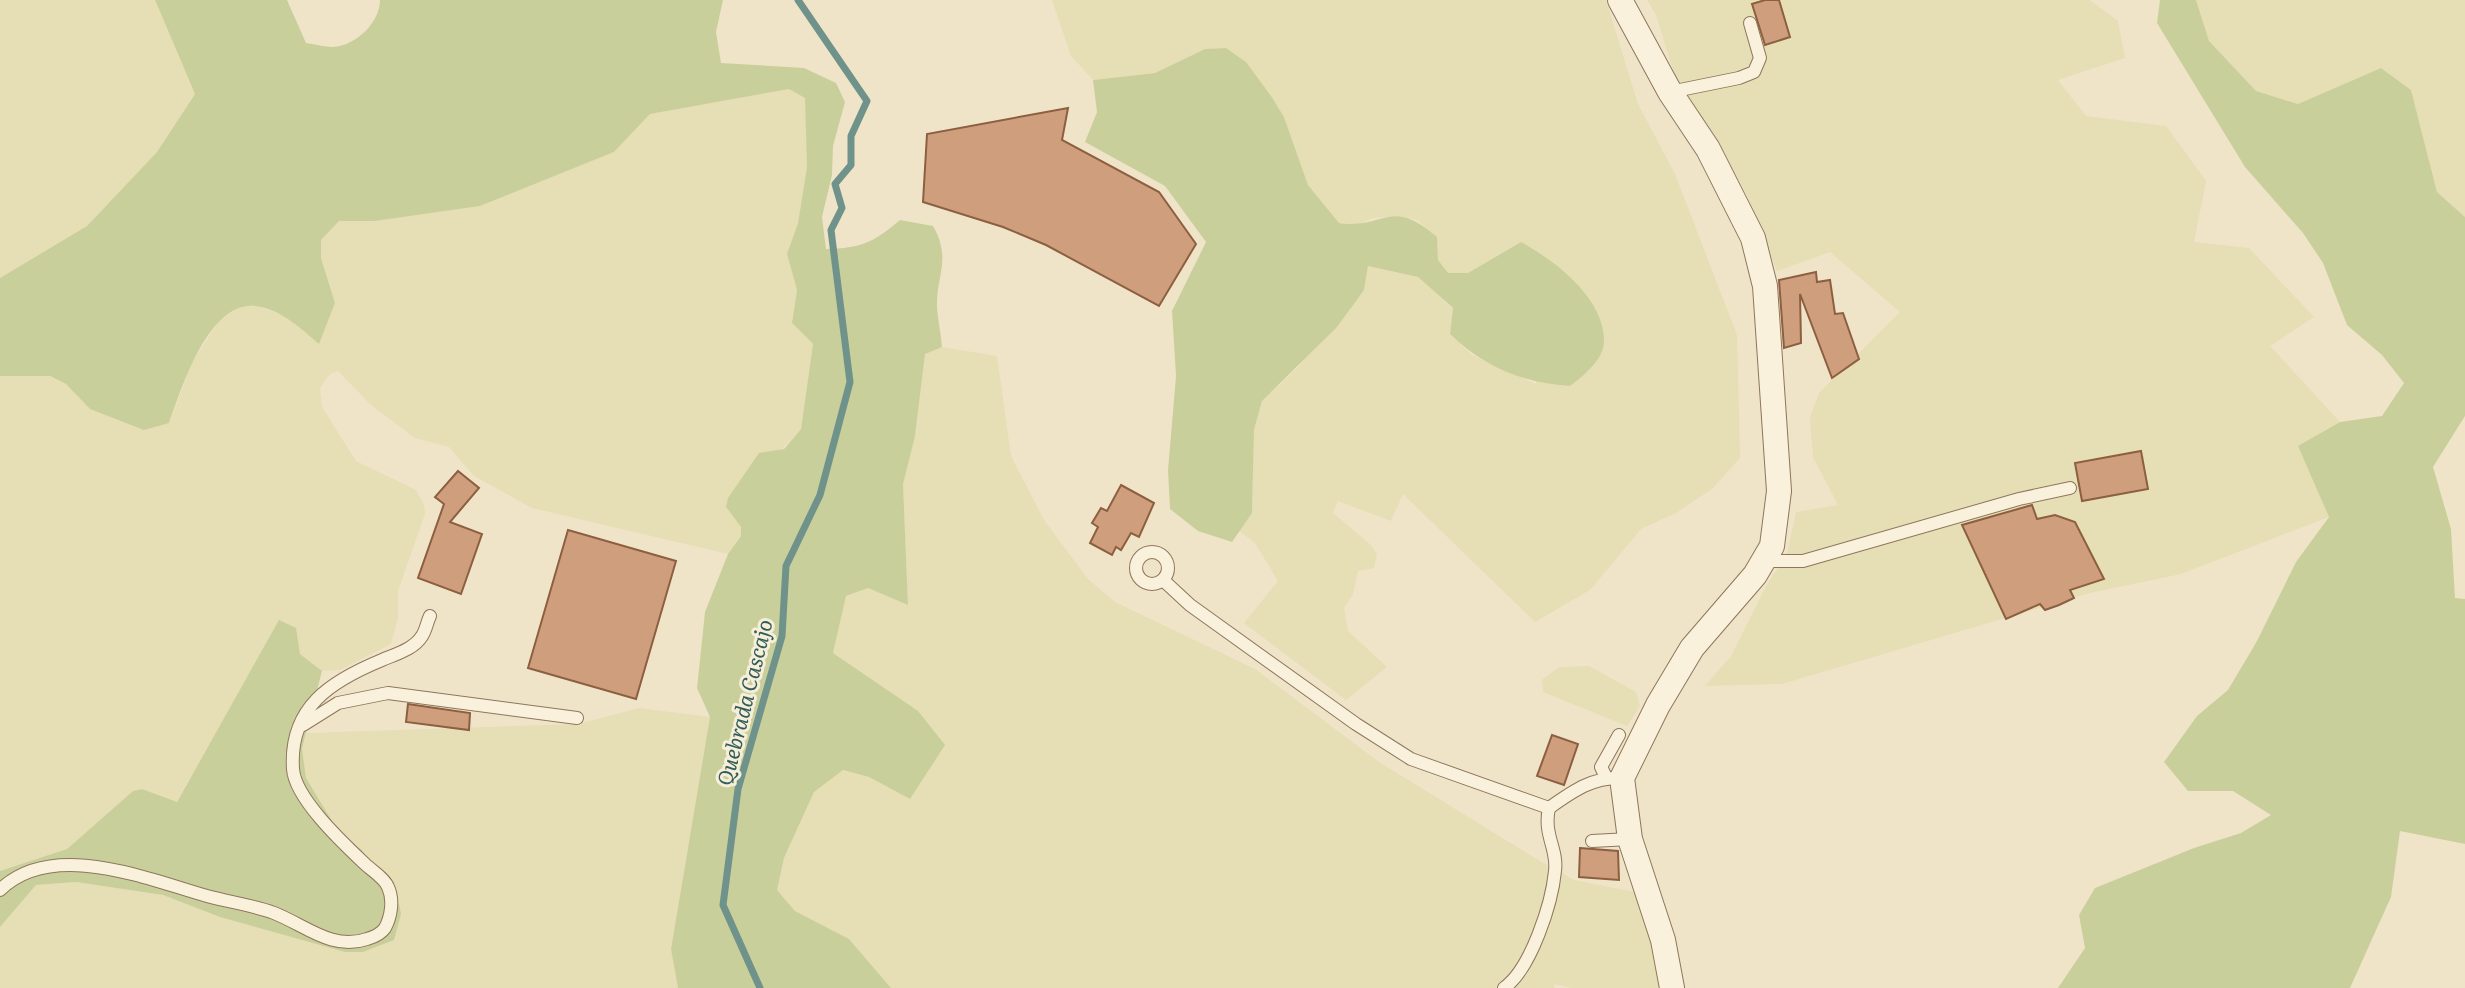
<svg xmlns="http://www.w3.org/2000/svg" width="2465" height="988" viewBox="0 0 2465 988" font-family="Literata,serif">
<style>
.farmland{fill:#e6deb5}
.green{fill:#c9cf9b}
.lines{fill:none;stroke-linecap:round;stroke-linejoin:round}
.stream{stroke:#6f938a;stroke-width:7}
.building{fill:#cf9f7d;stroke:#8d5f41;stroke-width:2}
.service-casing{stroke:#8d765c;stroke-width:14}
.minor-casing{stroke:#8d765c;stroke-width:26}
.service{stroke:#faf1dc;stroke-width:12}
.minor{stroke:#faf1dc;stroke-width:24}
.labels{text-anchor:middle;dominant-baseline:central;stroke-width:6;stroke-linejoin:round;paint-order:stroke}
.water-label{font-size:21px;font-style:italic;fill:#2f5d5a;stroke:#f7eed8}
</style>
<rect width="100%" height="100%" fill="#f0e4c8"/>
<g class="farmland">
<polygon points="0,0 155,0 195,94 157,152 87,226 0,278"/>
<polygon points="1052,0 1606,0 1638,104 1675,174 1737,335 1740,458 1712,489 1676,513 1641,529 1590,590 1535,622 1403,494 1391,521 1338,501 1333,513 1371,545 1377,554 1374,568 1358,571 1353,594 1344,608 1348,631 1387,667 1346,700 1244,623 1278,581 1255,543 1239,531 1252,513 1254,430 1262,401 1297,368 1364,290 1368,266 1418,277 1453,309 1450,334 1472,355 1536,384 1521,242 1468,273 1447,273 1438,260 1437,237 1417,220 1398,216 1373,218 1357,225 1339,223 1308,185 1284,117 1246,62 1226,48 1205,49 1155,73 1093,80 1071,56"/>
<polygon points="1647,0 2090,0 2118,21 2125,58 2058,80 2086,116 2166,126 2206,181 2194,242 2249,248 2314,317 2270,346 2340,422 2299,446 2329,517 2181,574 2090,593 1782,684 1705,686 1731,656 1766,586 1787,554 1796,512 1838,505 1813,457 1810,418 1819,393 1900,312 1830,252 1777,271 1746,193 1708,127 1675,77 1656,15"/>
<polygon points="2196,0 2465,0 2465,217 2437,192 2411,90 2381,68 2298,104 2255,91 2209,41"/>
<polygon points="789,89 806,98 808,107 807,167 798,223 787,254 797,290 792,323 813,344 801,429 726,507 741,527 741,536 728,554 532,508 474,476 449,447 415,438 371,405 338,371 330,374 320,388 322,407 356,461 416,490 424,505 425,514 398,591 398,618 391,644 340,670 322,671 300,654 279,621 176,803 142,789 133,791 67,849 0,871 0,376 49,376 66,384 90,409 169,423 192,363 219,320 242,306 259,306 285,316 319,344 335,303 321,258 321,240 339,221 375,221 480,206 614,152 650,114"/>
<polygon points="942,347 997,356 1011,456 1044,520 1088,579 1115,602 1255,669 1379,762 1540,861 1574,880 1635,892 1651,924 1661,988 1571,988 1555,984 1554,988 891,988 849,939 795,911 777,890 784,858 814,792 842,770 869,777 910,799 863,674 833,653 846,596 868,588 908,605 903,484 915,436 925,353"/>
<polygon points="1589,666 1636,692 1640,706 1627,726 1543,692 1542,680 1559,667"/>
<polygon points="639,708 710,717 671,948 678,988 0,988 0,927 36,885 76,882 163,895 220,917 340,834 306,778 302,749 307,733 578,724"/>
</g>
<g class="green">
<path d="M 155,0 L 287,0 L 306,43 C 314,44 325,47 333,47 C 356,46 380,22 380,0 L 723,0 L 716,32 L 721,63 L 804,68 L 836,83 L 845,102 L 833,146 L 832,175 L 822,217 L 826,249 C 861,248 873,243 900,220 L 933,226 C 952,259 936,275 937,308 C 938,321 941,334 942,347 L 925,354 L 915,436 L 903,484 L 908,605 L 868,588 L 846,596 L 833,653 L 918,711 L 945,745 L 910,799 L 869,777 L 843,770 L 814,792 L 784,858 L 777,890 L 795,911 L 849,939 L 891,988 L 678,988 L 671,949 L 710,717 L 697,688 L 705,612 L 728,554 L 741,536 L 741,527 L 726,507 L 728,498 L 759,453 L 784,449 L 801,429 L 813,344 L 792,323 L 797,290 L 787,254 L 798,223 L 807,167 L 805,98 L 789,89 L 650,114 L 614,152 L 480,206 L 375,221 L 339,221 L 321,240 L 321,258 L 335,303 L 319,344 C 301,329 284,312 261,307 C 210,294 182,388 169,423 L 144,430 L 90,409 L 66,384 L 50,376 L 0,376 L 0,278 L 87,226 L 157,152 L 195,94 Z"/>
<polygon points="2160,0 2196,0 2209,41 2256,91 2298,104 2381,68 2411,90 2437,192 2465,217 2465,416 2433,467 2451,529 2455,598 2465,599 2465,844 2400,831 2391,897 2350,988 2058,988 2085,948 2079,915 2095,888 2194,848 2241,833 2271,815 2233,791 2188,791 2164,762 2197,716 2228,690 2257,641 2296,562 2329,517 2298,446 2340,422 2382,416 2404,383 2382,355 2347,325 2323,263 2303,233 2245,167 2157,23"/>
<path d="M 1226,48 L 1246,62 L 1271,96 L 1284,117 L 1308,185 L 1339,223 C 1385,230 1389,196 1437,237 L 1438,260 L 1448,273 L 1468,273 L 1521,242 C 1554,260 1603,297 1604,339 C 1605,359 1584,375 1570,386 C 1523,383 1484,367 1450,334 L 1453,308 L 1418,277 L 1368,266 L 1364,290 L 1337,327 L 1262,401 L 1254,430 L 1252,513 L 1232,542 L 1198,531 L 1170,509 L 1168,470 L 1176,376 L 1172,311 L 1206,242 L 1165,186 L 1085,142 L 1097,112 L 1093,80 L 1155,73 L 1205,49 Z"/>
<polygon points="279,620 296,628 300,654 322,671 302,749 306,778 340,834 362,850 399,904 401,914 394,940 363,952 345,952 220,917 163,895 76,882 36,885 0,927 0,871 67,849 133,791 142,789 177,802"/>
</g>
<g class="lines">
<polyline class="stream" points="760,988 723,905 738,789 782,636 786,566 820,495 850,382 831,230 842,208 835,184 851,165 851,136 867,101 798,0"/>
</g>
<g class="building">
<polygon points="1765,0 1779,0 1790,37 1765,45 1752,4"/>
<polygon points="1068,108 1062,140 1159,192 1196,244 1159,306 1046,245 1003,227 923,202 927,134"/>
<polygon points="1816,272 1817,282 1830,280 1835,314 1843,313 1859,359 1832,378 1800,294 1801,343 1784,348 1779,280"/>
<polygon points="2141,451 2148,489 2082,501 2075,463"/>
<polygon points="458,471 479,488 450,522 482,534 461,594 418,578 444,504 435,497"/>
<polygon points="1121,485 1154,503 1139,537 1131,533 1121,550 1116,547 1112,555 1090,543 1098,527 1092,523 1101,508 1107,511"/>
<polygon points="2032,505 2037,519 2055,515 2075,522 2104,579 2070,590 2074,598 2059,605 2045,610 2040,604 2006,619 1962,525"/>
<polygon points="568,530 676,561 636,699 528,668"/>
<polygon points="408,704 470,713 469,730 406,722"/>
<polygon points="1552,735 1578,744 1564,785 1537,776"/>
<polygon points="1580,848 1618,851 1619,880 1579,877"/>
</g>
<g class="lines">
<defs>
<g id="service">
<polyline points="1670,92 1739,78 1754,72 1760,58 1750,23"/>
<circle cx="1152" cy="568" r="16"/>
<polyline points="1763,561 1803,561 2019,499 2070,488"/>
<path d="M 1163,580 L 1190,605 L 1356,724 L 1411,759 L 1549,808 C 1573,791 1592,777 1622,778"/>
<polyline points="303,725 338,703 388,693 577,718"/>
<polyline points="1606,777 1601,767 1619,735"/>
<polyline points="1592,841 1630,839"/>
<path d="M 0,890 C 52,839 147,879 207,896 C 229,902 252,905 274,913 C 305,925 332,951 367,939 C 374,937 381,934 385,928 C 391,917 394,900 388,887 C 385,879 373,871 366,865 C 345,845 295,799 293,769 C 289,707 331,681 382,660 C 396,654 414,649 422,636 C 426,630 427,622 430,616"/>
<path d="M 1504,988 C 1531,969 1552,903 1555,871 C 1558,849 1543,835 1549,808"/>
</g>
<polyline id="minor" points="1620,0 1670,92 1708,149 1753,238 1765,286 1779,491 1772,546 1755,575 1692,648 1658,705 1622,778 1630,839 1663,940 1672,988"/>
</defs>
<use href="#service" class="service-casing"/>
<use href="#minor" class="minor-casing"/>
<use href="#service" class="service"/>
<use href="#minor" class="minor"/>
</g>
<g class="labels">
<g class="water-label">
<text transform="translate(743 702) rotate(-76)">Quebrada Cascajo</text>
</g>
</g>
</svg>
